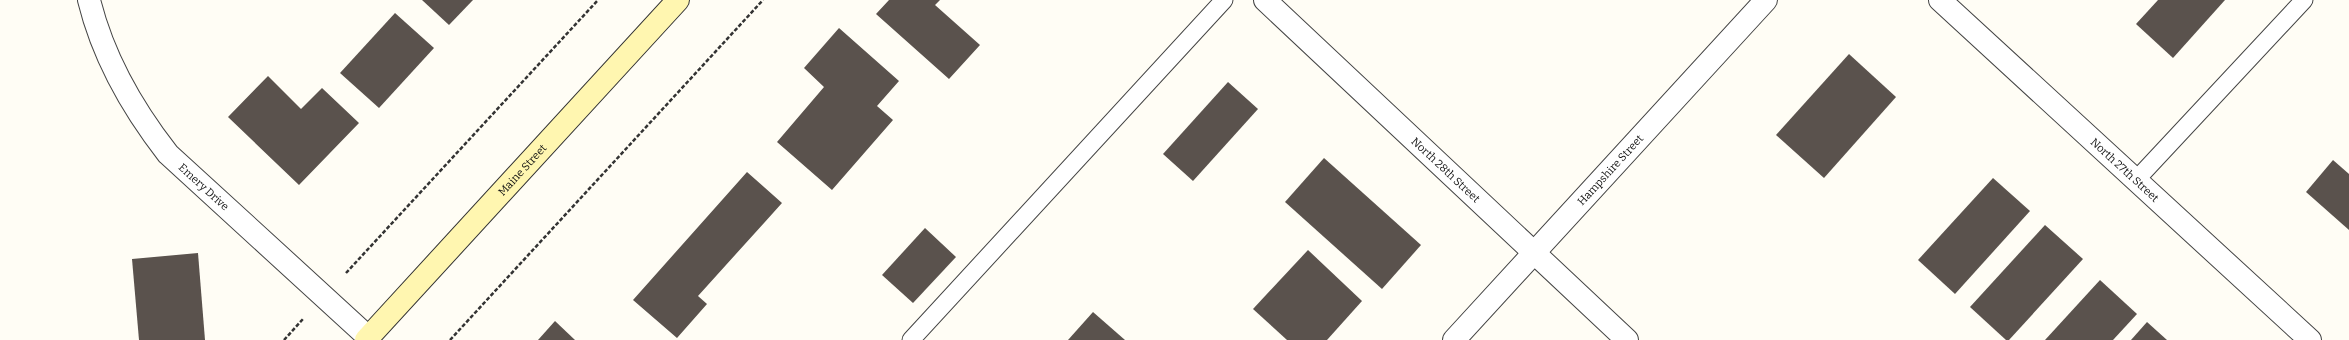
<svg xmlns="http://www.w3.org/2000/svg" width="2349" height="340" viewBox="0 0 2349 340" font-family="Bitter,serif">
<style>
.building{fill:#5a524d}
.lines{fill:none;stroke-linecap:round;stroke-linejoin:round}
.lane-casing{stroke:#444;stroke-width:19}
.street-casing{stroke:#444;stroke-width:24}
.secondary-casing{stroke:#333;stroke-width:24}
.path{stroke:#333;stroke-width:2.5;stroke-dasharray:4 2;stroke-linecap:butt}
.lane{stroke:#fff;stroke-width:17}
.street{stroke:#fff;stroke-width:22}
.secondary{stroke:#fff6b0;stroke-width:22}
.labels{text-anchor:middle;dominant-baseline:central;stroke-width:4;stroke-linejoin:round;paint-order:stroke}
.street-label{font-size:11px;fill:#111;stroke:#fff}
</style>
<rect width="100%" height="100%" fill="#fffdf5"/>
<g class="building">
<polygon points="422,0 473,0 449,25"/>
<polygon points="889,0 940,0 935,5 980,45 949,79 876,14"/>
<polygon points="2158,0 2225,0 2173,58 2136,24"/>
<polygon points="395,13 434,48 379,108 340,73"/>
<polygon points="839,28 899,81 877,106 893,120 832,190 777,142 824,87 804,68"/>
<polygon points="1849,54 1896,97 1824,178 1776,135"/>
<polygon points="268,76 301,109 322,88 359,123 299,185 228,117"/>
<polygon points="1228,82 1258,109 1193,181 1163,154"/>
<polygon points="1324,158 1421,245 1382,289 1285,202"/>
<polygon points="2333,160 2349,174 2349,230 2306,192"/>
<polygon points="747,172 782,203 698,296 707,304 677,338 633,300"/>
<polygon points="1993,178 2030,211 1955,294 1918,260"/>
<polygon points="2045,225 2083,259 2009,340 2006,340 1970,307"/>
<polygon points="925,228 956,257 913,303 882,275"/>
<polygon points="1308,250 1362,301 1327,340 1287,340 1253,309"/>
<polygon points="198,253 205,340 139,340 132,259"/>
<polygon points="2100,280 2137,314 2113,340 2045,340"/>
<polygon points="1093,312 1125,340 1068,340"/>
<polygon points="555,321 575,340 538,340"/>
<polygon points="2147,322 2167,340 2131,340"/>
</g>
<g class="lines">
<defs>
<g id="lane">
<polyline points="2136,180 2304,0"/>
<polyline points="911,340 1224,0"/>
</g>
<g id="street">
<path id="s1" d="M 89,0 C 103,57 132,108 168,154 L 368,337"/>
<path id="s2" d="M 1265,0 L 1627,340"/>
<path id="s3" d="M 1940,0 L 2310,340"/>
<path id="s4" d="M 1454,340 L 1766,0"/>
</g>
<g id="secondary">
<path id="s5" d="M 366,340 L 678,0"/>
</g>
</defs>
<use href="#lane" class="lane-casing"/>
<use href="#street" class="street-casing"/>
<use href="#secondary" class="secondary-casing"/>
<g class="path">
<polyline points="346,273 598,0"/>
<polyline points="284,340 303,319"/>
<polyline points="450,340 763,0"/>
</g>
<use href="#lane" class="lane"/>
<use href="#street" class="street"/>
<use href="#secondary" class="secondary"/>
</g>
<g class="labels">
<g class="street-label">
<text stroke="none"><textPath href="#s5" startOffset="231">Maine Street</textPath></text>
<text stroke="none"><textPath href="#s2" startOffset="248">North 28th Street</textPath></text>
<text stroke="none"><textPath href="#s4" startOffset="231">Hampshire Street</textPath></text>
<text stroke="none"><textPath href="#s3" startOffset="251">North 27th Street</textPath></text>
<text stroke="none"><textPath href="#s1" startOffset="223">Emery Drive</textPath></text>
</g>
</g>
</svg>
